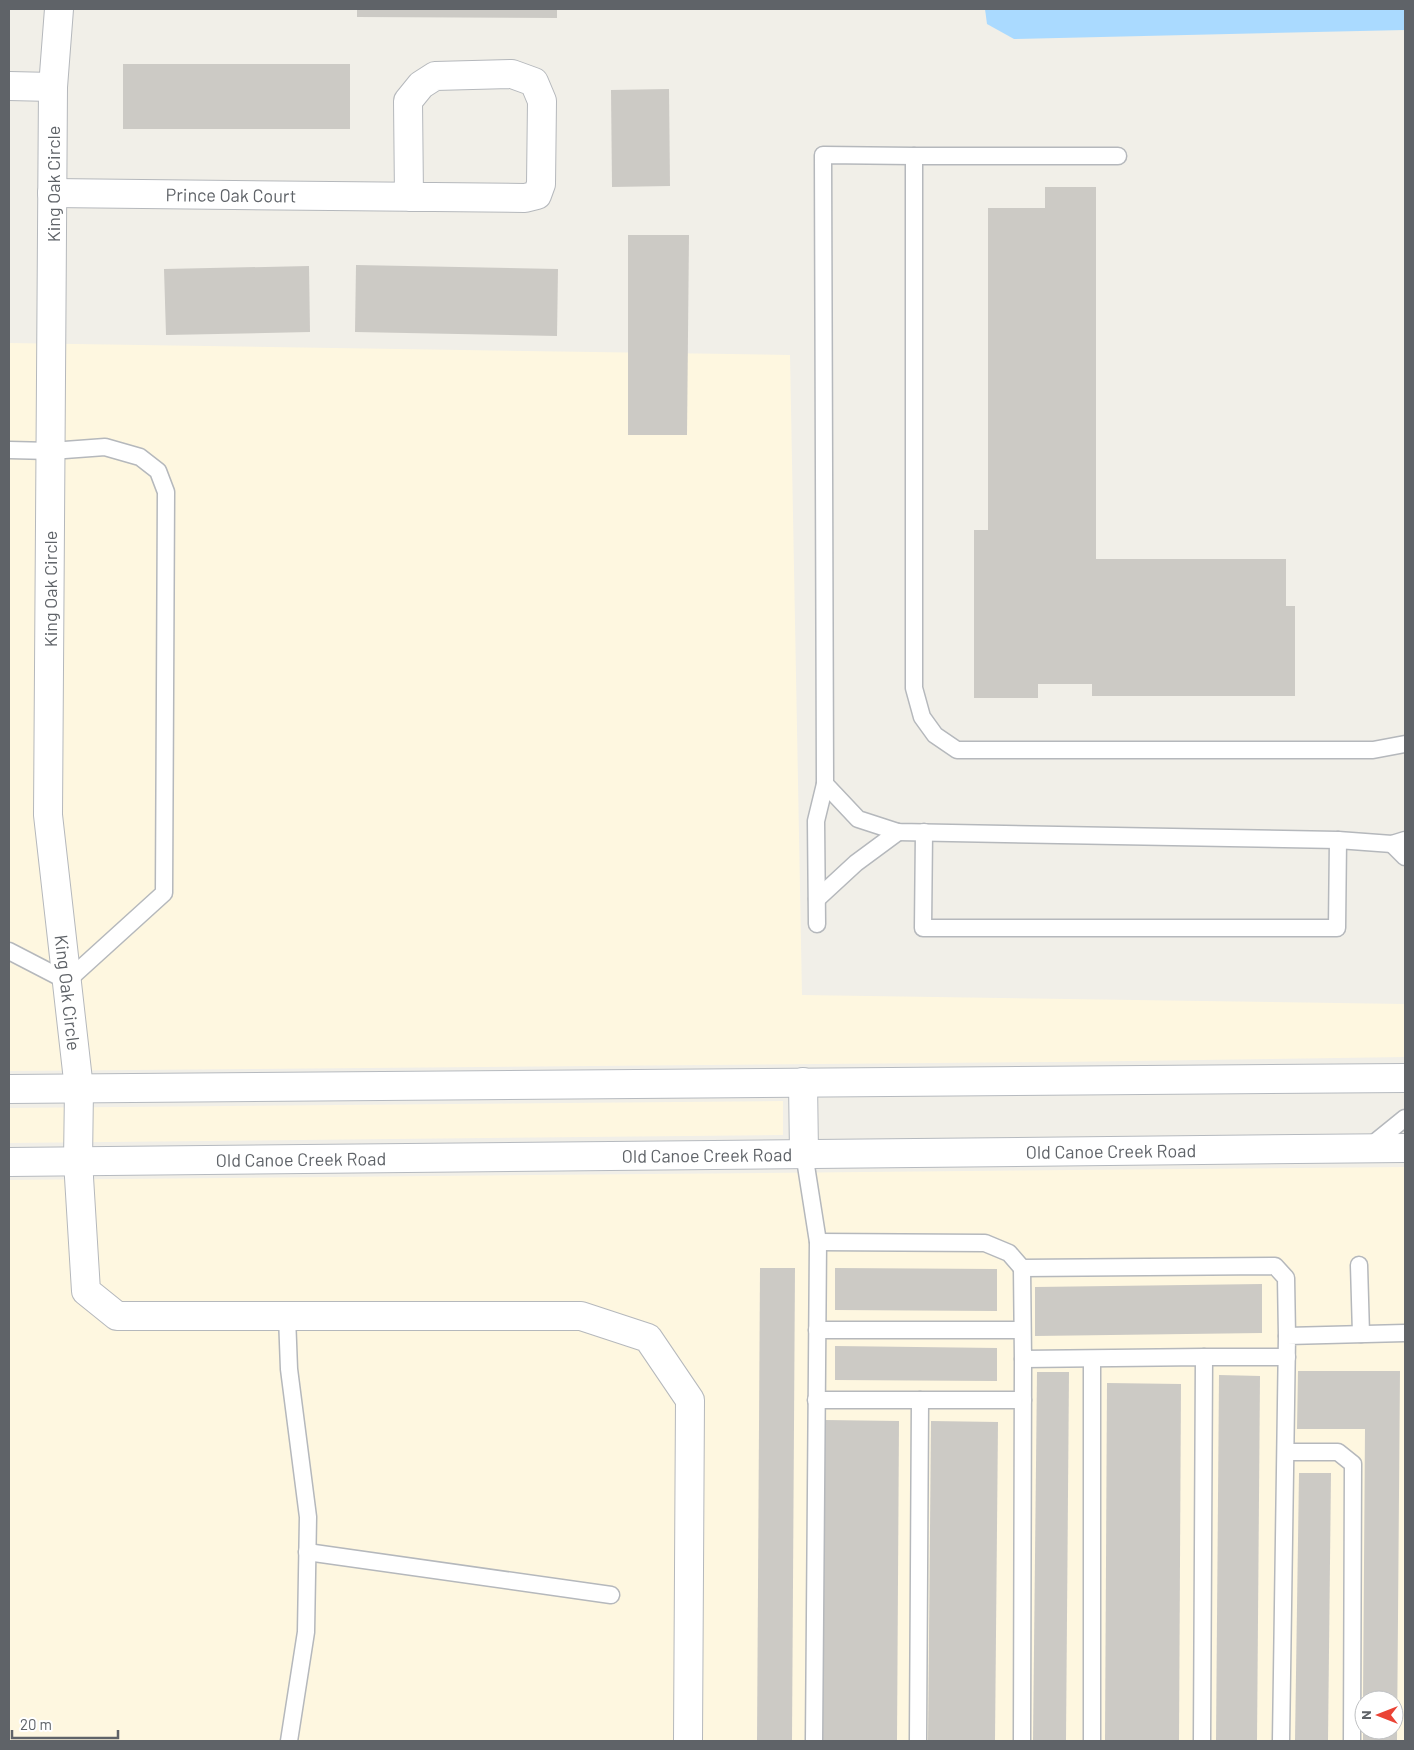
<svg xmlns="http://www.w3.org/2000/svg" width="1414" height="1750" viewBox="0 0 1414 1750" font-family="Barlow,sans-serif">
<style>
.commercial{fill:#fef7e0;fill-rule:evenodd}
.water{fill:#aadaff}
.building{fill:#cccac5}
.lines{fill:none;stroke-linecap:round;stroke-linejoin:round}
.lane-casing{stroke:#b5b8bc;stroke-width:19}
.street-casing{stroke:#b5b8bc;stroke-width:30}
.secondary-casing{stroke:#b6babf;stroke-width:30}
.lane{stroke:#fff;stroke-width:16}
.street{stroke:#fff;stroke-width:28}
.secondary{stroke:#fff;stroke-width:28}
.labels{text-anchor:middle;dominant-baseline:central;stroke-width:5;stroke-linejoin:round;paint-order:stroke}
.street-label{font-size:18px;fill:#5f6368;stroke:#fff}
</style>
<rect width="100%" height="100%" fill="#f1efe8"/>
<g class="commercial">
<polygon points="9,343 790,355 802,995 1405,1004 1405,1057 1059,1062 9,1071"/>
<polygon points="783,1101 783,1135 9,1143 9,1108"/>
<path d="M 1405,1167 L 1405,1741 L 9,1741 L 9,1180 ZM 1364,1700 L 1394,1700 L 1394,1730 L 1364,1730 Z"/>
</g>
<polygon class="water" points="985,9 1405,9 1405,30 1014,39 987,24"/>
<g class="building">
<polygon points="357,9 557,9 557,18 357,17"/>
<rect x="123" y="64" width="227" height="65"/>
<polygon points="669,89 670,186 612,187 611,90"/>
<polygon points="1045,187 1096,187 1096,559 1286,559 1286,606 1295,606 1295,696 1092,696 1092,684 1038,684 1038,698 974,698 974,530 988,530 988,208 1045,208"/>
<polygon points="628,235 689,235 687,435 628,435"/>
<polygon points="356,265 558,269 557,336 355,332"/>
<polygon points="309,266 310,332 166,335 164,269"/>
<polygon points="760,1268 795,1268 792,1741 757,1741"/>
<polygon points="835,1268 997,1269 997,1311 835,1310"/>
<polygon points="1262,1284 1262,1333 1035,1336 1035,1287"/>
<polygon points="835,1346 997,1348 997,1381 835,1380"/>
<polygon points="1298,1371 1400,1371 1397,1741 1363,1741 1363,1730 1394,1730 1394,1700 1363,1700 1365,1429 1297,1429"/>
<polygon points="1037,1372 1069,1372 1066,1741 1033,1741"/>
<polygon points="1219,1375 1260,1376 1257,1741 1216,1741"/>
<polygon points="1107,1383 1181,1384 1179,1741 1105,1741"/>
<polygon points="824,1420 899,1421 897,1741 822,1741"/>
<polygon points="931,1421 998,1422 995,1741 928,1741"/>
<polygon points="1299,1473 1331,1473 1328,1741 1295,1741"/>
</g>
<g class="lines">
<defs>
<g id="lane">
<polyline points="914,156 823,155 825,784 858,819 898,832 1338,840 1392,844 1405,840"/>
<polyline points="1118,156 914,156 914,688 922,717 935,735 957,750 1373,750 1405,744"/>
<polyline points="9,450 51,451 105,447 140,457 158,471 166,492 164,893 67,981 9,951"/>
<polyline points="924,832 923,928 1337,928 1338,840"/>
<polyline points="1392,844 1405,857"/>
<polyline points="817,899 856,863 898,832"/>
<polyline points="817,924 816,821 825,784"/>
<polyline points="1368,1148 1405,1118"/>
<polyline points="804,1153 818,1242 814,1741"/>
<polyline points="818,1242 985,1243 1009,1253 1022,1268 1275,1266 1286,1278 1287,1336"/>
<polyline points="1359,1265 1361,1334"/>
<polyline points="1022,1268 1023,1359 1204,1357 1202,1741"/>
<polyline points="287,1316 289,1369 308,1517 306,1632 289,1741"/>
<polyline points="817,1330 1022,1330"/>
<polyline points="1204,1357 1287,1357"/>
<polyline points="1092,1359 1092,1741"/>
<polyline points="816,1400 1023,1400"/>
<polyline points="1286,1452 1338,1452 1353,1464 1352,1741"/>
<polyline points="307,1552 611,1595"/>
<polyline points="918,1741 920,1400"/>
<polyline points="1022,1741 1023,1359"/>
<polyline points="1281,1741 1287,1336 1405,1333"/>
</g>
<g id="street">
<path id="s1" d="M 59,9 L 53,87 L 48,815 L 79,1089 L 78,1161 L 86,1291 L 117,1316 L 581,1316 L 648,1338 L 690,1400 L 688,1741"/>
<polyline points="9,86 53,87"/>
<path id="s2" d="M 52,193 L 525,198 L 537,195 L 541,184 L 542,101 L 534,82 L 512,74 L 435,76 L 421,85 L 408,101 L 409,197"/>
</g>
<g id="secondary">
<polyline points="803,1082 804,1153"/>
<polyline points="9,1089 1405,1078"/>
<path id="s3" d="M 9,1162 L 1405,1148"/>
</g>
</defs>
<use href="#lane" class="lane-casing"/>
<use href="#street" class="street-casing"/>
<use href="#secondary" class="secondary-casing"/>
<use href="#lane" class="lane"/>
<use href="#street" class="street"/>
<use href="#secondary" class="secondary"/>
</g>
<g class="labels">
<g class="street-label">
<text transform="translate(53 184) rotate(-90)">King Oak Circle</text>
<text stroke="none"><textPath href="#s2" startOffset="179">Prince Oak Court</textPath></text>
<text transform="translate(50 589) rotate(-90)">King Oak Circle</text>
<text stroke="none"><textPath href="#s1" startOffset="985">King Oak Circle</textPath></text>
<text stroke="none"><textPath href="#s3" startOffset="1102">Old Canoe Creek Road</textPath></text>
<text stroke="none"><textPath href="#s3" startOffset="698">Old Canoe Creek Road</textPath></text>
<text stroke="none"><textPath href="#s3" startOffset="292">Old Canoe Creek Road</textPath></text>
</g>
</g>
<rect width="1414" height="1750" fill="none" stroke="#5f6368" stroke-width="20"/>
<g transform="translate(1379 1715) rotate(270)"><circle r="24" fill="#ffffff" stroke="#bfc1c3"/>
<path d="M0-4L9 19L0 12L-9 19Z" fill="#ea4335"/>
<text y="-8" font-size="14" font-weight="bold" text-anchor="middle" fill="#5f6368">N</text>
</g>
<path d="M12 1730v8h106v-8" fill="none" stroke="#5f6368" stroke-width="2.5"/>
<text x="20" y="1730" font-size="15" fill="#5f6368" stroke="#ffffff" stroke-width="4" paint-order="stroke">20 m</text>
</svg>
